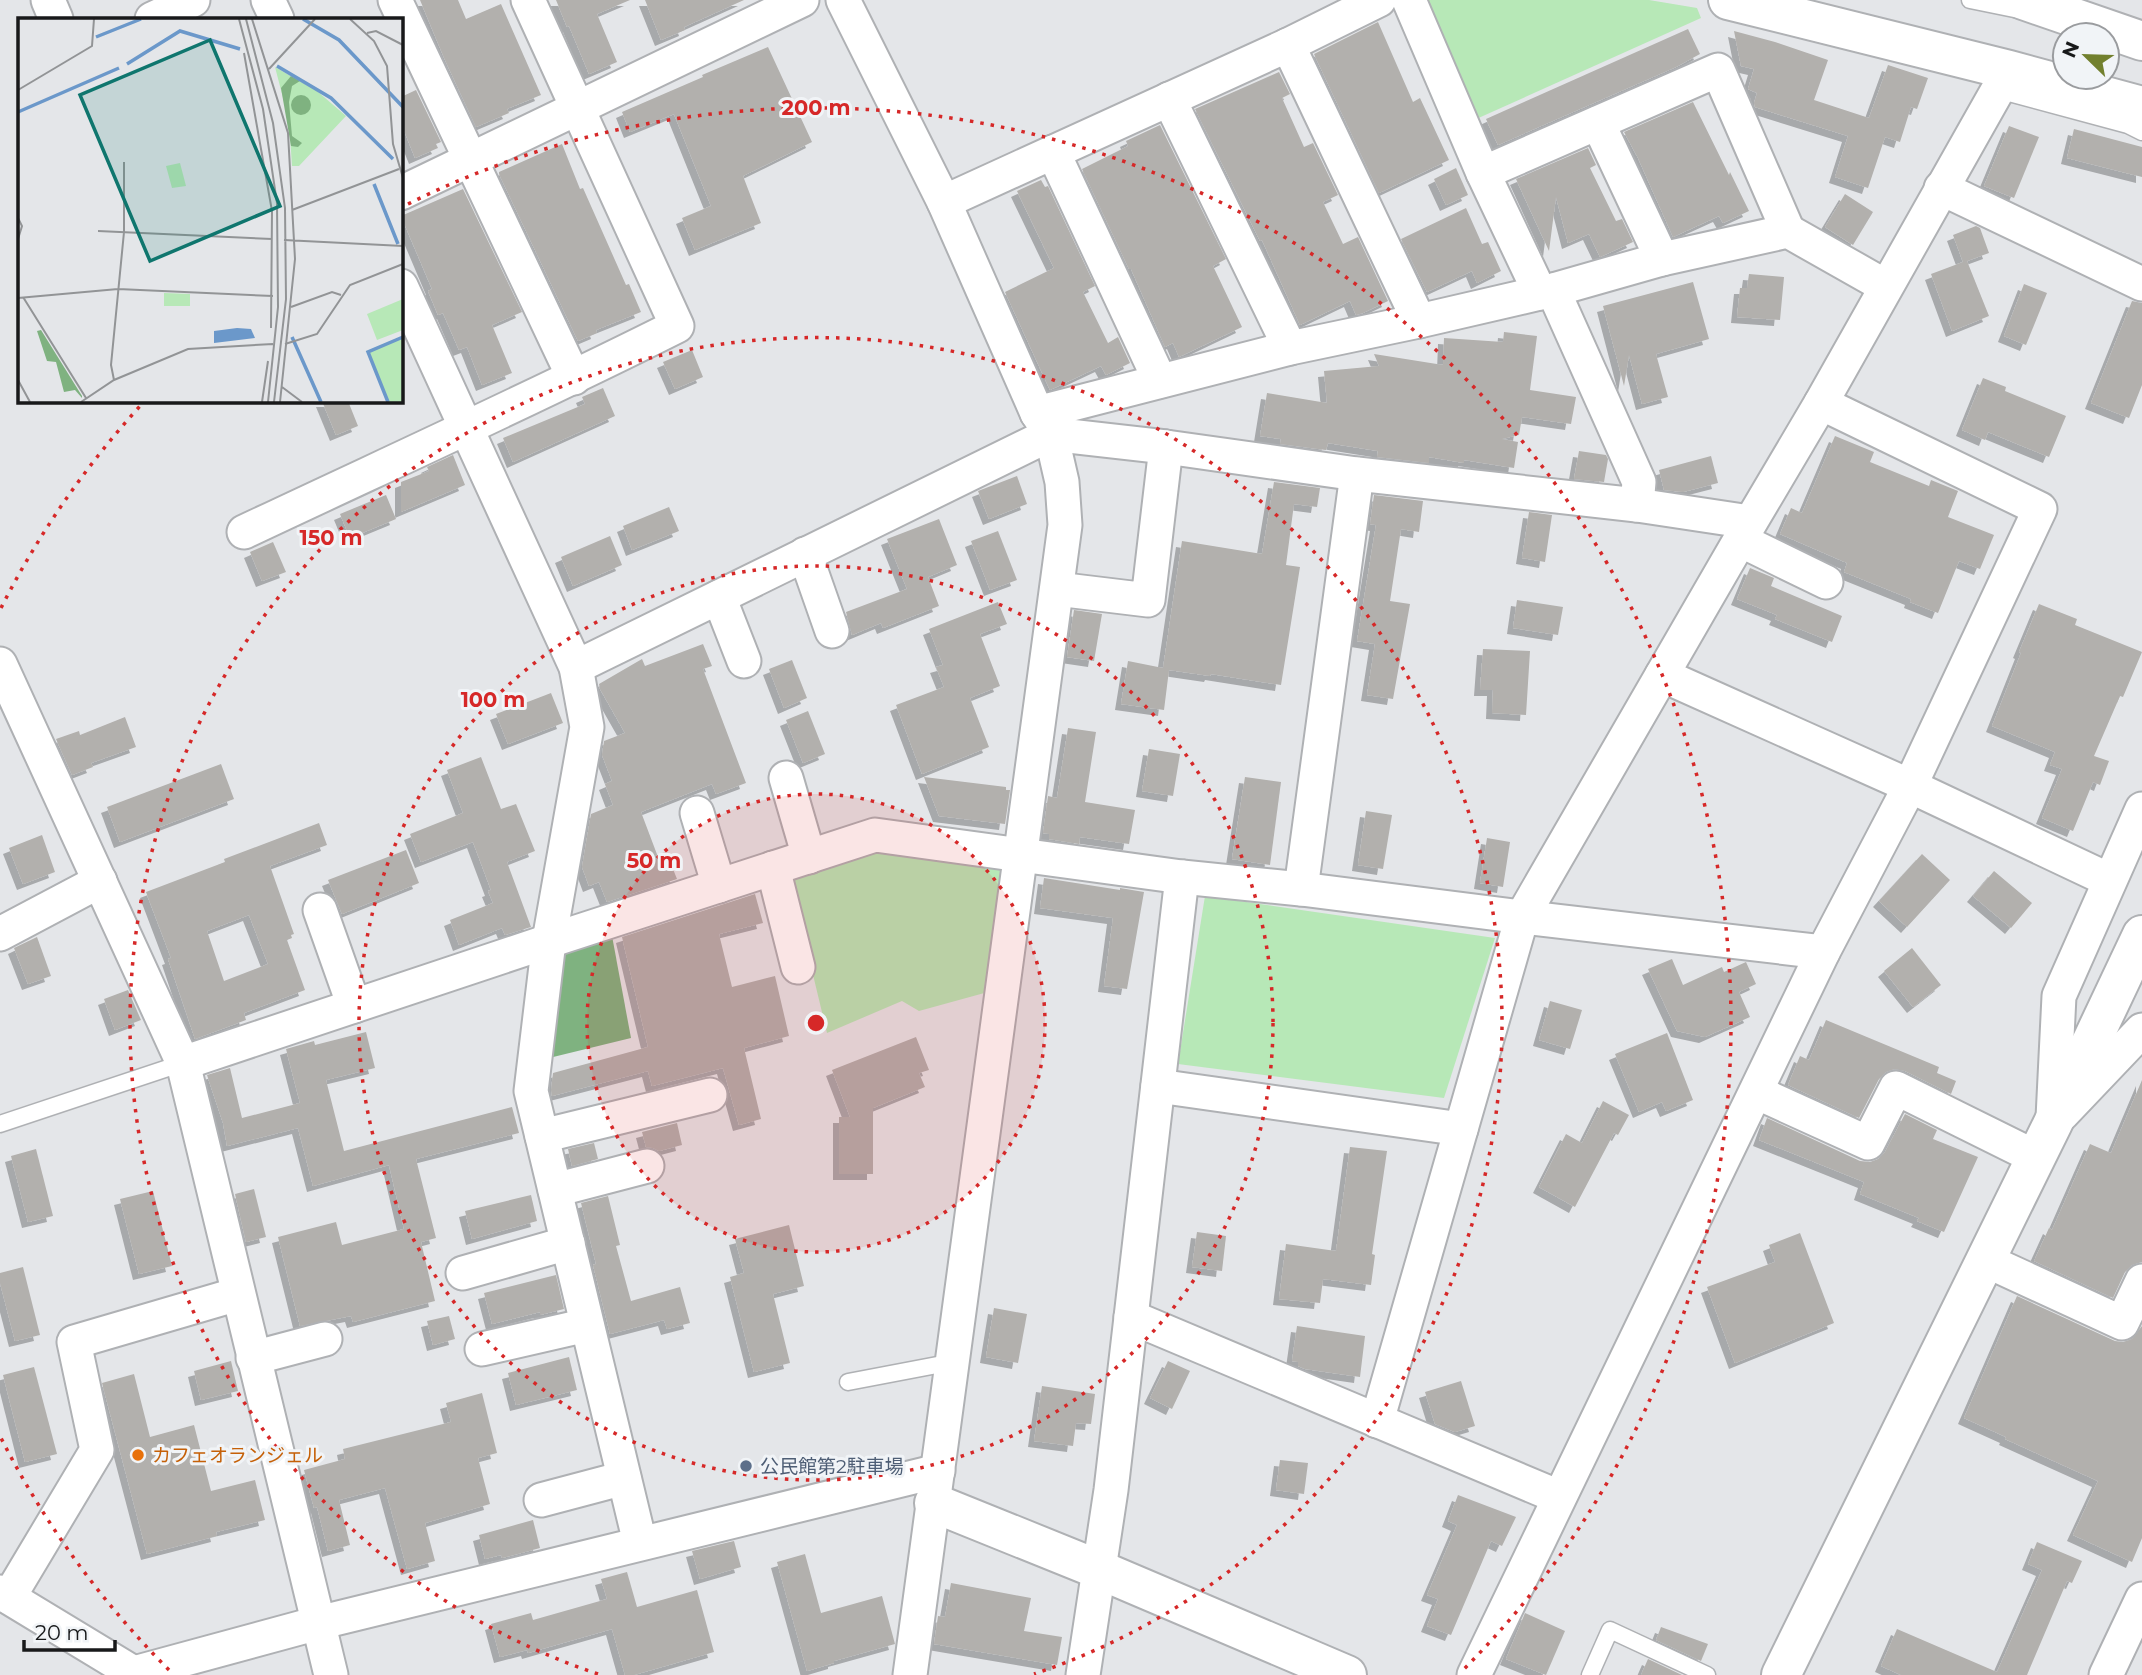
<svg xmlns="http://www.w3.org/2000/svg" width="2142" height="1675" viewBox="0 0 2142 1675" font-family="Montserrat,'Noto Sans JP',sans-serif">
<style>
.green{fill:#b7e8b7}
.forest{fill:#7fb280}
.building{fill:#b2b0ad;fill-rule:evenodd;filter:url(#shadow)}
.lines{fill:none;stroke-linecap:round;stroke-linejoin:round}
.lane-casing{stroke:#afb1b4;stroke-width:19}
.street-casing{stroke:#afb1b4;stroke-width:37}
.secondary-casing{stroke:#afb1b4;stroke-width:42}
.highway-casing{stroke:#afb1b4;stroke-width:42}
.lane{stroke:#fff;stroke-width:16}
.street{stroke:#fff;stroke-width:33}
.secondary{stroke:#fff;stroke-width:38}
.highway{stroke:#fff;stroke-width:38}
.ring{fill:none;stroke:#d62828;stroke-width:3.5;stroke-dasharray:3.5 7}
.food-dot{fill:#e8710a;stroke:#f1f4f7;stroke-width:2.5}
.service-dot{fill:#5c6f8a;stroke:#f1f4f7;stroke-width:2.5}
.labels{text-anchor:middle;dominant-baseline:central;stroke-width:6;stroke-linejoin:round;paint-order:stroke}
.food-label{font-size:19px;fill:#c56008;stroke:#f1f4f7;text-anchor:start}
.service-label{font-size:19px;fill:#4e5e75;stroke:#f1f4f7;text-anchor:start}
.inset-river{fill:none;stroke:#6b98ca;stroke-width:3.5}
.inset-road{fill:none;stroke:#929496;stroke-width:2}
.view{fill:#0f766e;fill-opacity:0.15;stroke:#0f766e;stroke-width:3.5}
.inset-edge{fill:none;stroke:#18191a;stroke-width:3.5}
.centre{fill:#d62828;stroke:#f1f4f7;stroke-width:3.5}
.ring-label{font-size:21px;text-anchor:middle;font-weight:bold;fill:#d62828;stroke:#f1f4f7;stroke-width:6;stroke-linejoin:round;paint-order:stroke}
</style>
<defs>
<filter id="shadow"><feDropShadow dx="-6" dy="6" stdDeviation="0" flood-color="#0004"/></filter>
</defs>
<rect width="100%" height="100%" fill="#e4e6e9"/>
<g class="green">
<polygon points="1418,0 1649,0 1697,8 1701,18 1474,120"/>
<polygon points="874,844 998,857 1007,871 988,992 919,1011 902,1001 827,1033 789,875"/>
<polygon points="1205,896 1495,938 1444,1098 1178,1064"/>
</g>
<polygon class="forest" points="612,936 631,1038 549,1058 563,952"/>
<g class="building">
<polygon points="420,0 458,0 466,19 501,4 541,95 507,109 509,113 476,127 445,60"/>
<polygon points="556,0 630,0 597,14 617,62 589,74 569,26 567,27"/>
<polygon points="645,0 744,0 684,27 685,30 661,40"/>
<polygon points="1378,22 1413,102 1420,98 1449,160 1379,193 1314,54"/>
<polygon points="1688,29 1700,54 1676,67 1498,145 1486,119"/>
<polygon points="1734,31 1775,42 1828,60 1814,100 1869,118 1888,65 1928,78 1917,109 1911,107 1900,142 1885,137 1868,188 1835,177 1848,136 1755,107 1754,103 1757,93 1748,89 1754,69 1741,66"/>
<polygon points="768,47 812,142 743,176 761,223 695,250 682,218 711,206 674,114 630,132 622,112 703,77 702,75"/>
<polygon points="1279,72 1290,94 1282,98 1304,147 1313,143 1338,195 1323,202 1343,244 1358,237 1388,301 1363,313 1356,315 1350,301 1300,325 1262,240 1260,241 1195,109"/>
<polygon points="416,90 441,142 436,144 438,148 415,158 401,123 401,97"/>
<polygon points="1693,102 1729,175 1730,172 1749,211 1723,223 1719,216 1673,237 1638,158 1624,132"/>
<polygon points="1160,125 1226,259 1213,266 1242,327 1179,357 1173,343 1165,347 1131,269 1129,269 1082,169 1128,146 1126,141"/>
<polygon points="2009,126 2039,137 2014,198 1984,186"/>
<polygon points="2074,129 2142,147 2142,177 2067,158"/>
<polygon points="562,144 580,189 583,188 626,285 629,284 641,312 596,330 597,333 578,341 499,174 499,172"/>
<polygon points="1588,148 1596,165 1590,168 1616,221 1622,219 1633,242 1600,257 1589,234 1568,243 1556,197 1549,251 1516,179"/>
<polygon points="1456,168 1468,195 1446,205 1434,179"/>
<polygon points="1041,180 1045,187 1048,186 1095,286 1083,292 1108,343 1118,337 1130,363 1106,375 1101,366 1050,390 1005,292 1054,268 1017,191"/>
<polygon points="463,189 522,312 492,325 512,373 482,385 467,347 459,350 443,313 438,315 428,291 432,289 401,216"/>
<polygon points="1845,194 1873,212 1853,245 1825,227"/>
<polygon points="1466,208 1482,244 1488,242 1501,271 1477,283 1472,271 1427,292 1401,239"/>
<polygon points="1976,226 1980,228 1989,253 1967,261 1989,316 1952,331 1931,274 1963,262 1953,235"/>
<polygon points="1749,274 1784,277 1780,320 1737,317 1740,288 1747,288"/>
<polygon points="1693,282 1709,339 1656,354 1668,397 1642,404 1629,355 1624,386 1603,306"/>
<polygon points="2024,284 2047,293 2026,345 2004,336"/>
<polygon points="2132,301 2142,303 2142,385 2129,418 2091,403"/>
<polygon points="1504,332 1537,336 1530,390 1576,397 1571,424 1522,417 1519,435 1502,439 1518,442 1514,468 1464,460 1464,463 1429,457 1429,463 1377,457 1378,451 1328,443 1326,450 1280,444 1281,439 1260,436 1267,393 1327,403 1324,371 1379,366 1374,354 1443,365 1444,338 1503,342"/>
<polygon points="692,350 703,377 675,389 663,362"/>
<polygon points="1983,378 2006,387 2005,391 2066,416 2049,457 1988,432 1985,440 1962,430"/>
<polygon points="603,388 615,416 513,462 503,438 585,404 582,397"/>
<polygon points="322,401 348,401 358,426 336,435"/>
<polygon points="1835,436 1874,452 1870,462 1929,486 1931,480 1958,491 1948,517 1994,535 1980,569 1959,561 1938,613 1910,602 1911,599 1844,572 1847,563 1780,534 1791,508 1802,513"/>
<polygon points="1579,451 1606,455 1608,459 1604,482 1574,479"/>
<polygon points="453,455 465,485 401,512 401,482 429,471 427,467"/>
<polygon points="1711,456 1718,483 1683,492 1664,490 1659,470"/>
<polygon points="1017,476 1027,504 989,519 978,491"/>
<polygon points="1274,482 1320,488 1317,507 1294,504 1286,565 1300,567 1281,685 1211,674 1210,676 1169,670 1164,710 1121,704 1128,661 1163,668 1182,541 1262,554"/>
<polygon points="386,495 396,519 350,538 340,514"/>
<polygon points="1374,495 1423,501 1419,532 1401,529 1390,601 1410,604 1393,699 1367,695 1375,644 1357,641 1376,525 1370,524"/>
<polygon points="669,507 679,531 632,550 623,526"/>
<polygon points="1529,512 1552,515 1545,562 1522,558"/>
<polygon points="939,519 957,565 928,577 939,606 883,628 881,623 852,635 846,612 907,589 887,539"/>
<polygon points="998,531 1017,580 990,590 971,541"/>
<polygon points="610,536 622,565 573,586 561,557"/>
<polygon points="273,542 286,572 262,581 250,552"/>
<polygon points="1750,568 1774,578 1771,586 1842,616 1832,642 1775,619 1777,615 1737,599"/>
<polygon points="1517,600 1563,607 1558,635 1513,628"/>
<polygon points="998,602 1007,624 980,634 1000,686 970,698 989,747 922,774 896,705 944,687 936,667 943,665 929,629"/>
<polygon points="2039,604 2077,619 2075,625 2142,652 2123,697 2120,696 2094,756 2109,761 2100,785 2093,782 2073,831 2042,818 2062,769 2050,765 2055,752 1992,726 2021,653 2019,652"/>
<polygon points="1074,610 1102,614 1094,661 1067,657"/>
<polygon points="703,644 712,666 703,669 746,783 716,794 712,784 641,812 658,857 667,854 677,879 607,902 599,882 589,886 582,867 591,814 613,805 605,784 612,781 602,755 604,741 625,733 600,689 599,684 642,659 645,666"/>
<polygon points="1483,649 1530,651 1526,715 1492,713 1493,690 1480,690"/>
<polygon points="792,660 807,698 784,708 769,669"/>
<polygon points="551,693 563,723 508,744 496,714"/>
<polygon points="808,711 825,754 803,763 786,720"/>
<polygon points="125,717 136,747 91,763 93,767 72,775 56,739 79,731 80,735"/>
<polygon points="1068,728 1096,732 1085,802 1135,810 1129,844 1080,837 1079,844 1049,839 1049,834 1043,833 1048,796 1057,798"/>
<polygon points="1149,749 1180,754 1173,796 1142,791"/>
<polygon points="481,757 501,809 516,804 535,851 507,862 531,927 505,935 502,928 459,945 450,920 493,903 488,891 491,890 473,842 421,862 410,834 463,813 447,770"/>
<polygon points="221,764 234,799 120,842 107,807"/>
<polygon points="924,777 1006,787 1006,790 1010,790 1005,824 939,816"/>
<polygon points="1245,777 1281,782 1270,865 1232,859"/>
<polygon points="1366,811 1392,815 1383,869 1358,865"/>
<path d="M 319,823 L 327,845 L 270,866 L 294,934 L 291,935 L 292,938 L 287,940 L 305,990 L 244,1013 L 246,1020 L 195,1039 L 168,959 L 171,958 L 146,892 L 225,862 L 224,859 ZM 249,915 L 268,964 L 224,981 L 207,931 Z"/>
<polygon points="42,835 55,872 23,884 9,848"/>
<polygon points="1487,838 1510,842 1503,887 1480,883"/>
<polygon points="406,850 419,883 342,914 328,880"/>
<polygon points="1922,854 1950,880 1907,927 1879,901"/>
<polygon points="1994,871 2032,903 2011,928 1973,896"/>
<polygon points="1044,878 1120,890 1120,888 1144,892 1127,989 1104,986 1113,918 1040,908"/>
<polygon points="755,894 763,923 719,934 732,987 775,976 789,1036 744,1048 761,1119 739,1125 723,1068 652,1086 648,1071 552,1096 551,1090 553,1073 648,1047 622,937"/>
<polygon points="37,937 51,976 28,984 14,948"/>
<polygon points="1912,948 1941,985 1913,1007 1884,971"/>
<polygon points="1672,959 1683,985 1722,967 1724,972 1746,962 1756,984 1739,992 1750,1017 1705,1037 1677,1031 1648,969"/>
<polygon points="128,990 141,1020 115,1030 104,999"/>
<polygon points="1550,1001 1582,1010 1570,1049 1539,1040"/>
<polygon points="1826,1020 1939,1067 1937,1073 1956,1081 1951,1094 1905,1071 1894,1069 1886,1072 1879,1079 1859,1118 1788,1085 1800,1056 1809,1060"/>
<polygon points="366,1032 375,1068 326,1080 344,1151 512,1107 519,1133 416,1159 436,1238 421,1242 435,1301 353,1322 351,1316 300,1326 278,1237 336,1222 342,1245 404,1229 389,1165 313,1186 298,1128 227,1146 223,1123 207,1075 230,1068 242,1118 300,1103 286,1049 314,1041 315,1045"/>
<polygon points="1667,1033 1693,1100 1666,1111 1662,1102 1639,1112 1615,1054"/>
<polygon points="916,1037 929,1070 919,1073 925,1087 873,1108 873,1174 839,1174 839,1117 850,1117 832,1070"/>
<polygon points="2142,1080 2142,1262 2132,1265 2125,1272 2113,1298 2034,1261 2049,1228 2052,1230 2090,1144 2111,1153"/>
<polygon points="1603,1101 1629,1115 1618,1135 1614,1133 1575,1207 1539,1187 1566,1134 1582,1143"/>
<polygon points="1905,1114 1937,1130 1933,1139 1978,1157 1944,1232 1917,1221 1919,1218 1860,1194 1864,1182 1759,1140 1767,1118 1860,1161 1870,1162 1878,1159 1885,1152"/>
<polygon points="677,1123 682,1145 659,1151 653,1148 646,1147 642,1132"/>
<polygon points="594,1143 598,1159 572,1166 568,1149"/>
<polygon points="1350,1147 1387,1151 1372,1254 1375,1255 1371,1285 1323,1279 1320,1303 1279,1299 1286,1244 1336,1251"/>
<polygon points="36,1149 53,1216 28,1222 11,1156"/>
<polygon points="254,1189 266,1237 246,1242 235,1194"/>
<polygon points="153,1191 172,1266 139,1274 120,1199"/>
<polygon points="531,1195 537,1221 472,1239 465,1211"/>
<polygon points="608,1196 620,1245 616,1246 631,1301 680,1287 690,1323 667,1329 664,1320 610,1334 593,1265 596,1264 581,1203"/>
<polygon points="789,1225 804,1286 773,1294 790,1363 754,1372 730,1277 744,1273 735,1239"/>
<polygon points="1197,1232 1226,1236 1222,1271 1192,1267"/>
<polygon points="1800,1233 1834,1323 1735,1363 1707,1287 1775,1262 1769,1245"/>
<polygon points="23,1267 40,1335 15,1341 0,1283 0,1273"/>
<polygon points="556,1275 564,1309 540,1315 540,1312 492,1324 484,1293"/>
<polygon points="2017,1296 2115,1341 2123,1342 2132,1339 2142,1326 2142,1538 2132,1562 2073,1535 2098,1481 2005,1439 2006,1437 1964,1418"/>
<polygon points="994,1308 1027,1314 1018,1363 986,1357"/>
<polygon points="449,1316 455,1339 433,1345 427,1321"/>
<polygon points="1297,1326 1365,1336 1360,1377 1305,1369 1298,1366 1298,1362 1292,1361"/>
<polygon points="569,1357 577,1390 516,1405 508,1373"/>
<polygon points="231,1361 238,1391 201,1400 194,1371"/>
<polygon points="1168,1361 1190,1371 1172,1409 1150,1398"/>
<polygon points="34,1367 57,1454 25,1462 3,1375"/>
<polygon points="134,1374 150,1437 194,1425 211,1491 255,1480 265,1520 216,1532 217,1536 147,1554 102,1383"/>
<polygon points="1461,1381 1475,1426 1455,1432 1435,1424 1425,1392"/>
<polygon points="1042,1386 1095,1394 1091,1424 1076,1423 1073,1446 1034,1441"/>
<polygon points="482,1393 497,1453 478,1458 490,1504 425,1523 435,1561 407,1569 385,1488 339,1500 350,1545 328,1551 317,1507 314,1508 304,1470 345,1459 343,1449 451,1422 446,1403"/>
<polygon points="1280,1460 1308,1463 1304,1494 1276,1490"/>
<polygon points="1458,1495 1516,1517 1502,1546 1491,1541 1451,1635 1427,1626 1438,1599 1427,1595 1457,1525 1448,1521"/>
<polygon points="533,1520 540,1548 502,1558 501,1555 485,1559 479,1535"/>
<polygon points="734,1541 741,1567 700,1579 692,1551"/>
<polygon points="2037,1542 2082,1561 2072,1583 2067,1581 2027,1675 1901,1675 1881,1666 1897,1629 1997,1672 2042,1570 2028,1564"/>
<polygon points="805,1554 821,1613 882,1596 895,1644 834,1661 834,1663 807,1671 777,1562"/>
<polygon points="627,1572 637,1607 697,1590 714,1652 634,1675 625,1675 612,1629 528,1653 527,1650 500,1657 491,1624 531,1613 533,1620 607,1599 601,1579"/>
<polygon points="951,1583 1031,1598 1024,1631 1062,1637 1057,1665 934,1644 938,1616 945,1617"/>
<polygon points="1525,1613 1565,1631 1546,1675 1506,1659"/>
<polygon points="1661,1627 1708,1644 1701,1661 1656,1640"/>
<polygon points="1648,1659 1682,1675 1641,1675"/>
</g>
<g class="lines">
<defs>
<g id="lane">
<polyline points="1970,0 2024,11"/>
<polyline points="1998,90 2128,125 2142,132"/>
<polyline points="0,1124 183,1063"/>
<polyline points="848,1382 953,1362"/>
<polyline points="1590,1675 1610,1630 1707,1675"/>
</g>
<g id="street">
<polyline points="48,0 56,19"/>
<polyline points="268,0 277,19"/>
<polyline points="395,0 574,378"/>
<polyline points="843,0 944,202 1037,413 1051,434 1062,482 1065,525 910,1675"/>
<polyline points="1409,0 1483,173 1540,293"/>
<polyline points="152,19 193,0"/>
<polyline points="1288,45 1419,321"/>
<polyline points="1169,99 1290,348"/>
<polyline points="1598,123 1662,259"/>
<polyline points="1053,152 1160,381"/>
<polyline points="1483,173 1718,70 1788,231"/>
<polyline points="1941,188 2142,284"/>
<polyline points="401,193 802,0"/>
<polyline points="944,202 1288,45 1379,0"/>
<polyline points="401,286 576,667 587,727 549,941 531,1091 640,1543"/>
<polyline points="1553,290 1639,482 1637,505"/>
<polyline points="1037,413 1290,348 1419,321 1553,290 1662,259 1788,231 1885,286"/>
<path d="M 244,532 C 388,464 534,398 677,326 L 528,0"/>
<polyline points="1740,540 1826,582"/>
<polyline points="805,554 832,631"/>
<polyline points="1057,589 1148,600 1166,447"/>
<polyline points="719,597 744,661"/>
<polyline points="0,664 183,1063 331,1675"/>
<polyline points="576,667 1051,434 1166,447 1357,474 1637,505 1750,522"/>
<polyline points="1662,675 1910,786 2109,880"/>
<polyline points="786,778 809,857"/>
<polyline points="697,813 719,886"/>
<polyline points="773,868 798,967"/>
<polyline points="1301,889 1357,474"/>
<polyline points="320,910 354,1006"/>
<polyline points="0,934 100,881"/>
<polyline points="183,1063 549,941 875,835 1182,877 1301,889 1522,917 1823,952"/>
<polyline points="1158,1086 1461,1129"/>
<polyline points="1756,1092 1868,1143 1896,1088 2035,1157"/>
<polyline points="2062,1114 2142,1030"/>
<polyline points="2053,1118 2059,996 2142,809"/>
<polyline points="542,1136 710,1095"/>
<polyline points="555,1190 647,1166"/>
<polyline points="1985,1260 2122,1323 2142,1281"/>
<polyline points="463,1273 568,1243"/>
<polyline points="1131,1317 1559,1497"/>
<polyline points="482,1349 587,1325"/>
<polyline points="253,1358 325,1339"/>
<polyline points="1377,1421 1522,917 1740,540 1821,403 2009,70"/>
<polyline points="541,1500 624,1478"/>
<polyline points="0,1592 137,1675"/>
<polyline points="9,1597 97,1450 74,1342 238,1294"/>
<polyline points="134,1673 318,1623 938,1471"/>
<polyline points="1083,1675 1111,1490 1182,877"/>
<polyline points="1474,1675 1823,952 1910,786 2040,509 1821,403"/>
<polyline points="2106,1675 2142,1599"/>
</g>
<g id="secondary">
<polyline points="1728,0 2009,70 2142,106"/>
<polyline points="934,1503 1100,1570 1347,1675"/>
<polyline points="1781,1675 2053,1123 2142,935"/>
</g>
<polyline id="highway" points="2023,0 2142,41"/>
</defs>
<use href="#lane" class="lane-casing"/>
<use href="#street" class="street-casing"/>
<use href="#secondary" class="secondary-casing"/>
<use href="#highway" class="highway-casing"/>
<use href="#lane" class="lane"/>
<use href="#street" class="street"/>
<use href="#secondary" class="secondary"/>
<use href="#highway" class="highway"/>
</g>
<circle cx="816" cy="1023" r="229" fill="#d62828" fill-opacity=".12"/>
<g class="ring">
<circle cx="816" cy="1023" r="229"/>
<circle cx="816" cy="1023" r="457"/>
<path d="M598 1674A686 686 0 1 1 1034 1674"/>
<path d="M169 1670A915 915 0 0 1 1 1438M1 608A915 915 0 0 1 141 405M408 204A915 915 0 0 1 1463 1670"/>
</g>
<circle class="food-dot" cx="138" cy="1455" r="7"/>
<circle class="service-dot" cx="746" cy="1466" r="7"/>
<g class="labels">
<g class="food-label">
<text x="152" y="1455">カフェオランジェル</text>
</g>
<g class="service-label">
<text x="760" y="1466">公民館第2駐車場</text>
</g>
</g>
<g transform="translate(18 18)">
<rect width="385" height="385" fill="#e4e6e9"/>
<path d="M 257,49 L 299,73 L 328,98 L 281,148 L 274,148 L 271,103 ZM 162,145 L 168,168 L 154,170 L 148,148 ZM 146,275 L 172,276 L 172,288 L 146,288 ZM 385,281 L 385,312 L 359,322 L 349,296 ZM 385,318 L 385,384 L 369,384 L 349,333 Z" fill="#b7e8b7"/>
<path d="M 273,58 L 282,63 L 274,68 L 271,84 L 274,118 L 284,125 L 280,129 L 273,128 L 263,70 ZM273 87a10 10 0 1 1 20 0a10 10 0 1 1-20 0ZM 23,312 L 64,378 L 64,380 L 57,372 L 46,374 L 38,344 L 29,343 L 19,313 Z" fill="#7fb280"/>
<path d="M 219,310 L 233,311 L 237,320 L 196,325 L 196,313 Z" fill="#6b98ca"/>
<path class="inset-river" d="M 285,1 L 321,22 L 385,89M 78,19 L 123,1M 109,46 L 162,13 L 222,31M 259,48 L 313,80 L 375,141M 0,94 L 101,50M 356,166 L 380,226M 274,319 L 303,384M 370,384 L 350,334 L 385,319"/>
<path class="inset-road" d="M 221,1 L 245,91 L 259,185 L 260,289 L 250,384M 228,1 L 255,105 L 267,190 L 268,281 L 256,384M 234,1 L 270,115 L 277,241 L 262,384M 332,1 L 356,23 L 369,48 L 375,126 L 385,160M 349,15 L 358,13 L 385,27M 226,35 L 254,193 L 253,310M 251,51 L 297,1M 0,72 L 74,28 L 76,1M 274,192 L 381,151M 0,200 L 4,208 L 0,221M 80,213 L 254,221M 266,222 L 385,228M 5,279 L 68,380M 0,280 L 100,271 L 255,278M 273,289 L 314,274 L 323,277M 267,326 L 299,316 L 332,267 L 385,246M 0,362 L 12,384M 96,362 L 93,347 L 106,214 L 106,144M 264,369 L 284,384M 63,384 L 96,362 L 170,331 L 255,326M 244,384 L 250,343"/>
<path class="view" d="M 192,22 L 262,188 L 132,243 L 62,77 Z"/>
<rect width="385" height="385" class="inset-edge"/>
</g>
<circle cx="816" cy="1023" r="10" class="centre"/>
<g class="ring-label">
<text x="816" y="115">200 m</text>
<text x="331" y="545">150 m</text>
<text x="493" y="707">100 m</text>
<text x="654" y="868">50 m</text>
</g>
<g transform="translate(2086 56) rotate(293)"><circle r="33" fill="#f1f4f7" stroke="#9a9c9f" stroke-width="2"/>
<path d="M0-5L12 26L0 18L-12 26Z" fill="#72802e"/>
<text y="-10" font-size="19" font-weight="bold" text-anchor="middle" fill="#18191a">N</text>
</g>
<path d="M24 1640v10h91v-10" fill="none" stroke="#18191a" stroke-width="3.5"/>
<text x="35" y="1640" font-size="21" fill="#18191a" stroke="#f1f4f7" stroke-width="5" paint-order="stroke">20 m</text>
</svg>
